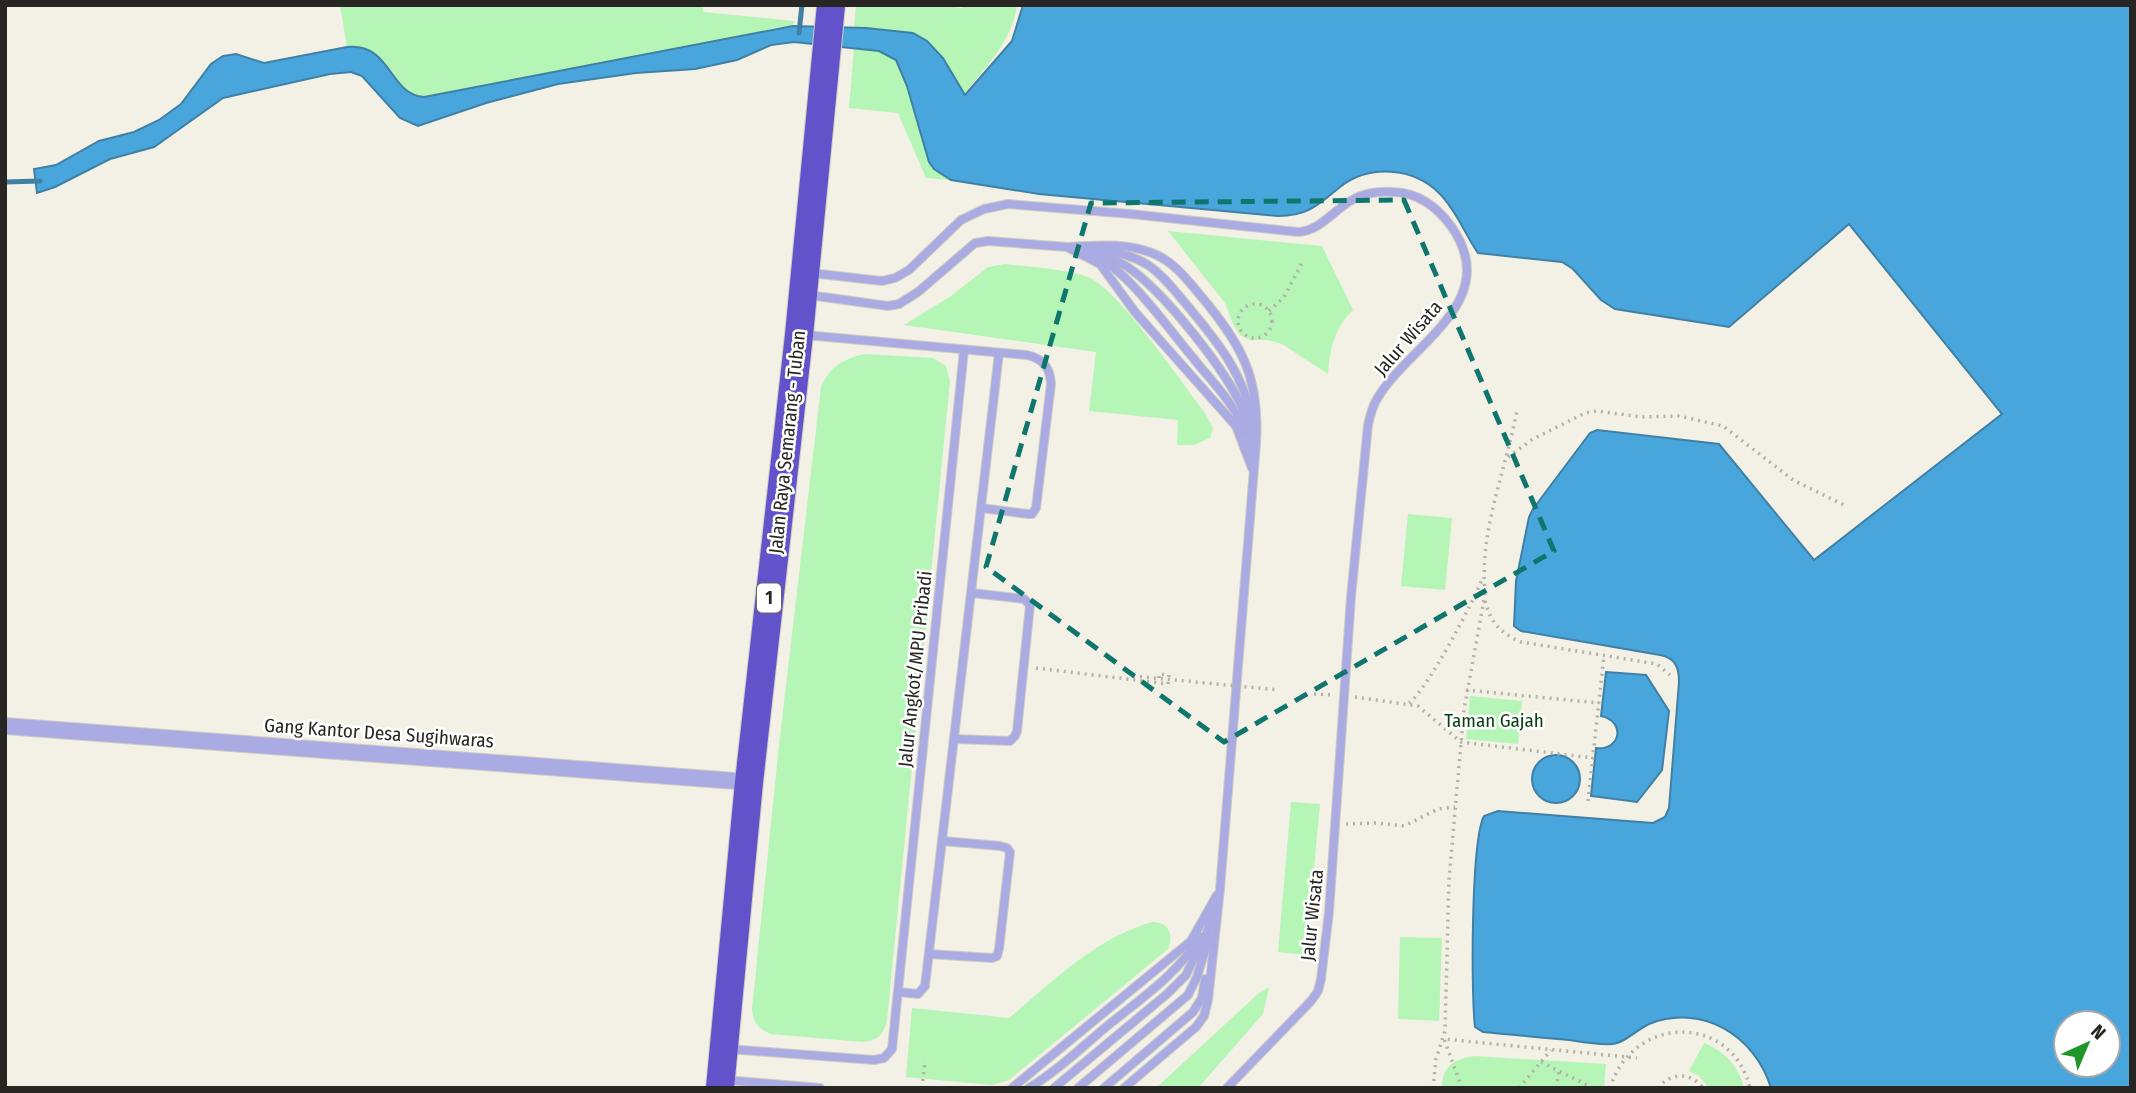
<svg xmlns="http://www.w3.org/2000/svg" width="2136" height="1093" viewBox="0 0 2136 1093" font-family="'Fira Sans Condensed',sans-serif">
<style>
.green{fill:#b5f5b6}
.water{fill:#49a6dc;stroke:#3f80a4;stroke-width:2;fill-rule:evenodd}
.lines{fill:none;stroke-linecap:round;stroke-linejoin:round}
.stream{stroke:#3f80a4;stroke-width:5}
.lane-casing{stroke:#ceccc2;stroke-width:10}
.street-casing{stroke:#ceccc2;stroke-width:18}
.highway-casing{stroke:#ceccc2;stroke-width:30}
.path{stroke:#b4b1a9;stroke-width:3.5;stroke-dasharray:2 5;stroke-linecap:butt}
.lane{stroke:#aaabe3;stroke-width:8}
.street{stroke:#aaabe3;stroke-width:16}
.highway{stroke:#6253ca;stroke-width:28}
.path-bridge{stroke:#b4b1a9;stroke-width:3.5;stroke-dasharray:2 5;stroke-linecap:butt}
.marked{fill:none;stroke:#0f766e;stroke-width:5;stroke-dasharray:14 9;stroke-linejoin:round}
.labels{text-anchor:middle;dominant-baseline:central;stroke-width:5;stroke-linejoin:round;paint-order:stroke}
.shield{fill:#fff;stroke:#686764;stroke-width:2}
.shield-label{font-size:18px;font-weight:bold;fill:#272622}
.street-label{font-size:19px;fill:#272622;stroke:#fff}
.park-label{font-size:19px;fill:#0a3d11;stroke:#fff}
</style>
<rect width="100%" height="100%" fill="#f3f0e5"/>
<g class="green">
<path d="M 340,5 L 703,5 L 703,12 L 794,21 L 793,26 L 776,28 L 665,53 L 419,97 C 387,89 389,42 347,47 Z"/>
<path d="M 856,5 L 940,5 L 962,8 L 963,5 L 1017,5 C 1012,43 985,66 964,95 L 951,71 L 913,33 L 854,28 Z"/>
<path d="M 854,48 C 866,49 880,49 890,56 C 908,68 921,139 929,162 L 934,169 L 951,180 L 926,178 L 898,113 L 849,108 Z"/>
<path d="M 1168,231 L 1322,246 L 1353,310 C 1334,329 1330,348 1328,374 L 1282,344 L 1268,340 L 1250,340 L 1240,335 L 1233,324 L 1225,303 Z"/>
<path d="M 1005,264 C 1028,267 1070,269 1090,278 C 1120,292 1182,383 1205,413 L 1213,428 L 1210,438 L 1194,445 L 1177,445 L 1178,420 L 1089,411 L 1096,352 L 904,325 L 951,296 L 988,267 Z"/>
<path d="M 865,354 L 933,358 L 946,366 L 950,381 L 887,1020 C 884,1034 878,1041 863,1042 L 771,1034 C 759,1029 753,1023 752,1009 L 779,745 L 821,387 C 829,367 845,358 865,354 Z"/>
<polygon points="1408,514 1452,518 1445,590 1401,586"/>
<polygon points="1470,696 1522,701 1518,744 1466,739"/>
<polygon points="1291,802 1320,804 1306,955 1278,952"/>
<path d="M 1152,922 C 1169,922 1174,935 1168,949 L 1009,1080 L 992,1085 L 906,1077 L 912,1008 L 1009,1018 C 1055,980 1094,939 1152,922 Z"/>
<polygon points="1400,937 1442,938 1439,1021 1398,1019"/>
<polygon points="1269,987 1263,1014 1198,1088 1156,1088 1259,993"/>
<path d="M 1704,1043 C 1724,1051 1739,1066 1744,1088 L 1709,1088 L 1699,1076 L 1689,1071 Z"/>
<path d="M 1474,1056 L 1606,1064 L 1604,1088 L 1442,1088 C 1442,1066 1453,1060 1474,1056 Z"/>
</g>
<g class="water">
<path d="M 1023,5 L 2131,5 L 2131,1088 L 1771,1088 C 1755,1036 1703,1003 1649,1024 C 1638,1029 1623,1044 1612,1044 C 1598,1045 1582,1042 1569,1040 C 1540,1037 1511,1035 1483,1032 L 1475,1027 C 1471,993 1471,841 1484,816 L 1498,811 L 1653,823 L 1665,817 L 1669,808 L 1679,682 C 1679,668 1676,658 1660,655 L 1521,631 L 1514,626 L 1516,581 L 1529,517 L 1533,509 L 1590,433 L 1597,430 L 1719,444 L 1814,560 L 2002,414 L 1849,224 L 1729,327 L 1615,309 L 1601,300 L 1573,269 L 1562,262 L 1478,253 C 1465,234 1456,210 1440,194 C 1414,167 1369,164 1340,187 C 1318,205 1308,216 1278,216 L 1039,194 L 951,180 L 934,169 L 929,162 L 907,86 L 896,60 L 879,51 L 794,42 L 771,45 L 737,60 L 695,69 L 636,73 L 558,84 L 486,103 L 418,126 L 400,118 L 362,76 L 351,72 L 330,74 L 223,98 L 154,147 L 110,159 L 55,187 L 37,193 L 34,169 L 56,165 L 99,141 L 134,132 L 159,120 L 181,104 L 211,64 L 223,56 L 236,54 L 264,63 L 347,47 C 391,42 389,95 424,97 L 793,26 L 866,28 L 913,33 L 927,41 L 943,58 L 965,95 L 1012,41 ZM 2066,1023 L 2108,1023 L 2108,1065 L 2066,1065 Z"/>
<path d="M 1606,672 L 1646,675 L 1669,711 L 1662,770 L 1637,802 L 1591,796 L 1596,748 C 1621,751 1626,721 1601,716 Z"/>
<circle cx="1556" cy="779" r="24"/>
</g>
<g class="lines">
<g class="stream">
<polyline points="799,33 802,5"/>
<polyline points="5,182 40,181"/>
</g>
<defs>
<g id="lane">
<path d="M 1067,247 C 1096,246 1124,242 1152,253 C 1173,261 1186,278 1200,295 C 1242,345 1260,377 1256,444 L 1220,889 L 1208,1000 L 1204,1016 L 1196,1027 L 1124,1088"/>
<path d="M 1080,250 C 1097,253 1111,257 1126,266 C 1162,289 1228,372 1244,412 C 1249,426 1250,440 1251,454"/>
<path d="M 1101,250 C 1118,252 1134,256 1148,265 C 1163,275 1174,290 1186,304 C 1217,341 1246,376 1253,426"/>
<path d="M 1098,258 C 1129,272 1171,332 1194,359 C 1207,376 1223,391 1234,410 C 1239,417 1242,426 1245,434"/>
<path d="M 811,273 L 882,281 L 895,278 L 909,270 L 961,220 L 984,209 L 1008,204 L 1131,214 L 1298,232 C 1320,231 1334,210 1352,200 C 1364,193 1380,191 1394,192 C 1418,193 1437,207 1451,226 C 1505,302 1408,345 1377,399 C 1372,407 1370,416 1368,425 L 1351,597 L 1329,912 L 1321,979 L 1318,991 L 1311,1001 L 1227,1088"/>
<polyline points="809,295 888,306 899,304 918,292 975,243 988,241 1067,247 1100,264 1135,312 1236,426 1252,468"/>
<path d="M 805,335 L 1027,355 C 1044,359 1050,368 1051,384 L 1036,508 L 1032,514 L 1028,514 L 981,508"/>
<polyline points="955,739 1010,741 1015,736 1017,731 1030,605 1024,599 972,593"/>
<polyline points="929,954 992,958 997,956 999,949 1010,852 1007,848 1000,846 943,841"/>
<polyline points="899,992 918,994 925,986 999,353"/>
<polyline points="729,1049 874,1060 884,1058 892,1049 964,350"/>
<polyline points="725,1080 820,1088"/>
<polyline points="1012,1088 1191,941 1217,895"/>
<path d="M 1029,1088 C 1057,1071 1081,1048 1106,1027 C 1139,1000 1178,974 1200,937"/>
<polyline points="1054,1088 1167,994 1186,975 1207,932 1213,912"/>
<polyline points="1078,1088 1188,995 1197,977 1209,937"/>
<polyline points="1104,1088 1193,1012 1202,998 1205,979"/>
</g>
<polyline id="street" points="5,726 749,782"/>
<polyline id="highway" points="720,1088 749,782 799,335 831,5"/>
</defs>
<use href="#lane" class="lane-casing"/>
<use href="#street" class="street-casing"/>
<use href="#highway" class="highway-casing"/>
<g class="path">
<circle cx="1255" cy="321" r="17"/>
<polyline points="1269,311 1284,297 1302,263"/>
<polyline points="1508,457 1533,439 1585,413 1596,411 1642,417 1679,416 1723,426 1793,480 1846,506"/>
<path d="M 1485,593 C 1479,530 1506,471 1517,410"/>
<path d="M 1485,601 C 1491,623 1500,633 1521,642 L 1657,664 L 1670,675"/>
<polyline points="1036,668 1168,684 1169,675 1159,674 1159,678"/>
<polyline points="1466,690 1599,703"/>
<polyline points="1314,694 1333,695"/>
<polyline points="1355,697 1418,706 1461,742 1593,758"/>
<path d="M 1409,703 C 1427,690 1474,601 1483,577"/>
<polyline points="1588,801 1604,656"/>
<polyline points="1346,824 1377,823 1404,826 1438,809 1455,807"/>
<polyline points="1541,1062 1593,1088"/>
<polyline points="922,1088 925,1060"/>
<polyline points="1433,1088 1436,1059 1445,1031 1449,879 1464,710 1485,594"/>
<polyline points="1462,1088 1444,1039 1637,1058"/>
<polyline points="1519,1088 1551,1050"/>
<polyline points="1556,1088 1559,1071"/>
<path d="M 1610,1088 C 1633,1014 1732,1013 1750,1088"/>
<path d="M 1658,1088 C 1670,1072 1691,1072 1703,1088"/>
</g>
<use href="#lane" class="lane"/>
<use href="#street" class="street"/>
<use href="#highway" class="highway"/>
<polyline class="path-bridge" points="1133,676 1279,690"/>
</g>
<path class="marked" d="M 1404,200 L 1554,551 L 1224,742 L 986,567 L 1091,203 Z"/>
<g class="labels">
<rect class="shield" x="757" y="583.5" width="24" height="29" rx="5"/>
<g class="shield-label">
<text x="769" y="598">1</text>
</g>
<g class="street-label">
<text transform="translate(1408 338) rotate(-49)">Jalur Wisata</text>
<text transform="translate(787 442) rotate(-84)">Jalan Raya Semarang - Tuban</text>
<text transform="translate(915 669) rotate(-84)">Jalur Angkot/MPU Pribadi</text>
<text transform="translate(379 733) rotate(4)">Gang Kantor Desa Sugihwaras</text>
<text transform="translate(1312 915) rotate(-84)">Jalur Wisata</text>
</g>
<g class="park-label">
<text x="1494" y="720">Taman Gajah</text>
</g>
</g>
<rect width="2136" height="1093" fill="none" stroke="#272622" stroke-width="14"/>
<g transform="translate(2087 1044) rotate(44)"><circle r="33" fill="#ffffff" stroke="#a9a8a7" stroke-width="2"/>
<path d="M0-5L12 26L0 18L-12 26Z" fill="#1f9728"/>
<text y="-10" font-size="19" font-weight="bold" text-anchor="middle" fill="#272622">N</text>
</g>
</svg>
